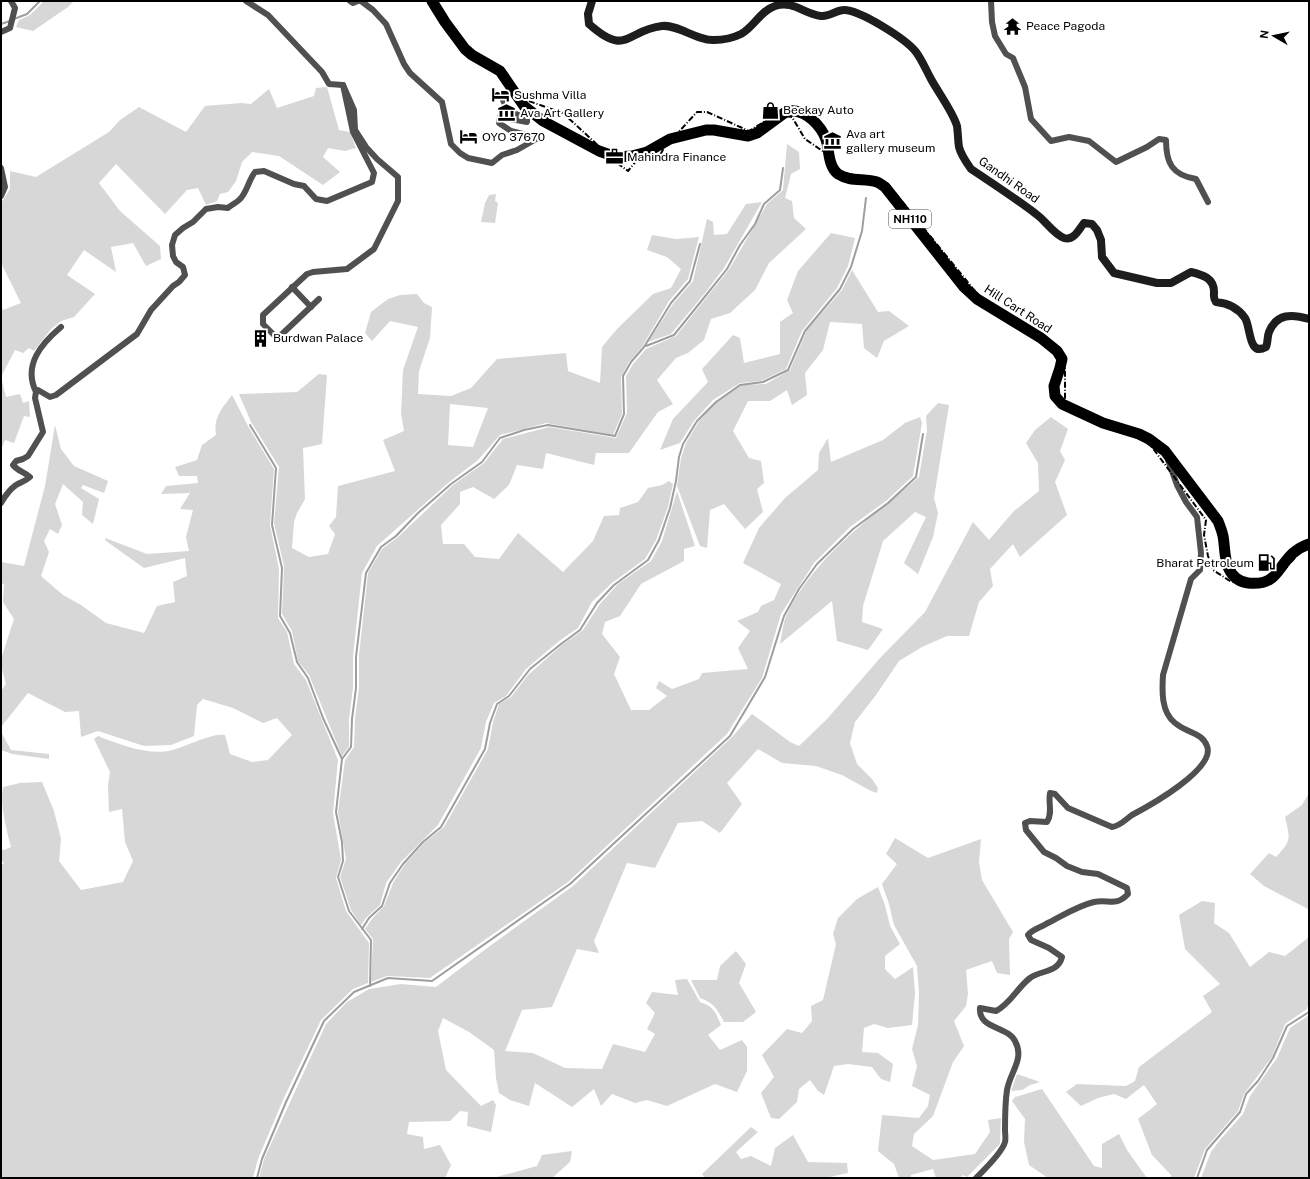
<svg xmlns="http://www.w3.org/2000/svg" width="1310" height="1179" viewBox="0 0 1310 1179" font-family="'Public Sans',sans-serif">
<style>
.green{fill:#d7d7d7;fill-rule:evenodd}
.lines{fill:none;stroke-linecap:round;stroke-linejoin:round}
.stream{stroke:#9e9e9e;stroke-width:2}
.street{stroke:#505050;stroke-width:6}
.secondary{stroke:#1d1d1d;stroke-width:8}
.highway{stroke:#000;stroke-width:11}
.rail{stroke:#000;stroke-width:2;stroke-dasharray:6 2 1 2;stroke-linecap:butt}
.labels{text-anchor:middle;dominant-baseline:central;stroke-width:4;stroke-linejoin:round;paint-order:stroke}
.shield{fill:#fff;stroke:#4c4c4c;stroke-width:1}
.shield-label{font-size:11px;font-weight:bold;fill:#000}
.poi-label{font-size:12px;fill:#000;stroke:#fff;text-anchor:start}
.street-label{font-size:12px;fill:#000;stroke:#fff}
</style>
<rect width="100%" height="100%" fill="#fff"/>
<g class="green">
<polygon points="44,1 74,1 68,7 33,31 16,27 19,20 30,15"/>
<polygon points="327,87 339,130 350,132 356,148 345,151 328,148 323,157 340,172 323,185 279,156 252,152 242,162 236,181 228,192 220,194 217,201 206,205 198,188 187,190 165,214 116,164 99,183 120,211 160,246 161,259 146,266 133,243 111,247 116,272 84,250 67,275 95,294 74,317 61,321 51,329 34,351 29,348 23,353 15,350 1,377 6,397 20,394 23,403 29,401 30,417 24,416 14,443 5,440 1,450 1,305 3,310 21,303 1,263 1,203 10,189 10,171 36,177 109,132 120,120 139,107 186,132 205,106 241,103 251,104 269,89 277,108 314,96 316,88"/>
<polygon points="787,144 799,152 800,169 791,174 785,198 792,201 794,218 806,229 769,263 755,290 730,313 711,319 704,340 688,353 676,358 657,380 673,404 658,412 629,453 596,453 594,465 546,453 543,469 517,465 509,485 494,499 473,487 460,492 460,504 441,525 443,544 464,544 475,557 499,559 518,533 563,572 593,541 604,516 619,515 620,508 638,502 648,488 662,485 669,481 673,484 668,507 656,540 645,559 612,583 592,602 578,628 559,641 526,669 506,696 494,703 486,722 481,748 438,825 401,862 386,883 380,905 367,917 361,925 351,910 340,877 346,859 338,812 345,760 354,747 355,718 359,687 359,655 368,573 382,549 398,537 453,485 484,463 503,439 549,427 616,438 627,413 626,376 633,364 646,349 676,336 730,268 767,204 783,190"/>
<polygon points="496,194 495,201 498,203 495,223 481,222 485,203 489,195"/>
<polygon points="762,202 724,268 705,293 671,334 648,342 673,304 693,281 707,219 713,222 714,235 727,234 746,204"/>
<polygon points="831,233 855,238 848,266 837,288 802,331 786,369 761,381 740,383 713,400 694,421 680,443 660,450 673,419 708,382 702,369 733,335 740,338 744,363 780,354 780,322 793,313 787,300 798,271"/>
<path d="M 652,235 L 676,239 L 699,237 L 688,279 L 669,301 L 642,347 L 629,362 L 621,377 L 622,414 L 613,435 L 546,423 L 500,435 L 478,460 L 448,483 L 377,546 L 362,573 L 353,656 L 353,688 L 349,719 L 349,747 L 342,756 L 309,675 L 298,661 L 292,631 L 282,614 L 284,566 L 274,523 L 279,467 L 251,422 L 239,394 L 297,392 L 319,374 L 327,375 L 322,444 L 303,448 L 305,499 L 297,513 L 294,522 L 292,548 L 309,557 L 328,554 L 335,534 L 329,526 L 336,517 L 338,486 L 395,471 L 383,440 L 404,431 L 401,414 L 403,370 L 418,327 L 390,321 L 372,341 L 365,333 L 371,312 L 388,299 L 400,295 L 417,294 L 424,303 L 432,307 L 430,338 L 419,371 L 418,394 L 451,396 L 471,388 L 497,359 L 566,353 L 568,371 L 600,383 L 602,347 L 617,329 L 653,294 L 671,288 L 681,269 L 667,257 L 647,250 ZM 450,404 L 488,408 L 473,447 L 448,445 Z"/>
<polygon points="852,270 878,312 889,311 909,326 884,341 877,358 864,348 862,324 830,322 823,350 805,373 807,395 792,405 787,390 770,401 748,401 733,431 749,458 761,461 764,483 757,489 763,512 745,529 724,504 710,510 707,548 700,546 677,486 681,458 686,443 699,421 717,401 741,385 766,384 790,370 807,330 842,290"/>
<path d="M 232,395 L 248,426 L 274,469 L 270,525 L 279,569 L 278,618 L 287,632 L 294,664 L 306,680 L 338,760 L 333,813 L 341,860 L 336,878 L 346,911 L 369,943 L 368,983 L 353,989 L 321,1020 L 283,1100 L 258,1159 L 253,1178 L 1,1178 L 1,866 L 4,863 L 1,859 L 1,849 L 4,850 L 11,847 C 6,828 0,806 3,787 L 20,783 L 42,782 L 54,811 L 61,839 L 59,861 L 81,890 L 123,882 L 133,861 L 125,842 L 122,809 L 109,812 L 108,785 L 110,772 L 94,739 L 98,736 C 118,744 147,755 168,751 C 184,748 212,732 225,735 L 230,754 L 252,762 L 268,760 L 292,735 L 277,718 L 263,723 L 233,708 L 203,699 L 197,705 L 194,736 L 171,745 L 144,746 L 98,731 L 81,737 L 79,711 L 65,712 L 28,693 L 1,727 L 1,691 L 6,684 L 1,666 L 1,659 L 14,619 L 3,602 L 4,584 L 1,583 L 1,562 L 24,566 L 45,486 L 55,425 L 61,449 L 74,466 L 108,481 L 104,493 L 83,485 L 81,488 L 99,499 L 93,524 L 82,515 L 83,502 L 63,484 L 55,504 L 62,525 L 58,534 L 50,529 L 44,541 L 49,552 L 41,576 L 63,595 L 81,605 L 106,623 L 144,633 L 157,606 L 175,602 L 173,582 L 187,576 L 185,558 L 144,568 L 106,541 L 105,538 L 147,554 L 189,551 L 186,537 L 193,510 L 180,509 L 190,493 L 161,494 L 166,486 L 198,483 L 197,476 L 179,476 L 175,467 L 197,460 L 202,445 L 216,435 C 213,418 222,408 232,395 Z"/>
<path d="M 938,403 L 949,405 L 934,498 L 938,513 L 933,537 L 918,574 L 904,563 L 926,517 L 915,512 L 883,541 L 863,606 L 862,622 L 883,629 L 868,650 L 837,641 L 832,601 L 780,644 C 782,634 783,623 787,614 C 815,556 871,518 919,477 L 927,430 L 926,416 Z"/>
<polygon points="920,417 922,423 913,476 886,501 850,527 814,563 781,614 762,678 727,734 568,882 430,978 387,976 371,982 373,939 365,929 371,920 384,906 393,883 405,864 425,842 444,827 488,749 493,722 499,704 511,697 528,675 562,645 583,630 600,604 618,584 651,561 662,541 677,491 695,546 684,549 684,561 641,584 620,616 605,622 602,634 620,657 614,674 631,710 649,710 667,696 656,688 659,681 672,689 699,679 702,673 748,669 738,648 750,631 737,621 758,612 761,606 774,600 781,584 743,563 759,528 785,498 818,470 819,453 828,438 831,462 883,440 905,423"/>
<path d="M 1051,417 L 1068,429 L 1060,451 L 1065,460 L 1055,482 L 1067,515 L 1020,557 L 1013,544 L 990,569 L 993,586 L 979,602 L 969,636 L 947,636 L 922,647 L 899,661 L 876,695 L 855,722 L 850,743 L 857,764 L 872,779 L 878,788 L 877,793 L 871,791 L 842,775 L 816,766 L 782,763 L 758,749 L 727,783 L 742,804 L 720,833 L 702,821 L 678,823 L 655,868 L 627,863 L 594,941 L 599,953 L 577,949 L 552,1007 L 522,1010 L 505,1051 L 533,1053 L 565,1068 L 602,1069 L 613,1044 L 645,1052 L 655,1034 L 647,1029 L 655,1013 L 646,1003 L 652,992 L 678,995 L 675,980 L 687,979 L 700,1002 C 714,1007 715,1011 721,1025 L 708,1035 L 720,1050 L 742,1040 L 747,1047 L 747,1071 L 737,1092 L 715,1084 L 667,1106 L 647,1100 L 635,1103 L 612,1094 L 601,1106 L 594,1089 L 572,1107 L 535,1083 L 529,1106 L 510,1100 L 499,1093 L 496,1078 L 494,1050 L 469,1032 L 443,1018 L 438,1031 L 446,1070 L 481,1106 L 493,1100 L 496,1105 L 491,1132 L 467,1126 L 468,1112 L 460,1111 L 450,1121 L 409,1122 L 407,1134 L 423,1137 L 424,1149 L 440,1145 L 451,1165 L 445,1178 L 259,1178 L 264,1159 L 326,1024 L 347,1002 L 369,989 L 401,984 L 436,987 L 487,948 L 573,886 L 733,736 L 752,714 L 790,742 L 799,746 L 827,719 L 881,657 L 925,612 L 973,522 L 989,540 L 1014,511 L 1039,491 L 1038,463 L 1026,443 L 1035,430 Z"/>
<polygon points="1,732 11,750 49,754 49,759 12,754 1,750"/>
<path d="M 1309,793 L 1309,908 L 1308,909 L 1264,886 L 1250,874 L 1269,853 L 1276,857 C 1292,840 1290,839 1285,817 L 1302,805 Z"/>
<polygon points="895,838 928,858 981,839 979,862 982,880 1013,932 1009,939 1010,975 997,973 992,961 966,970 968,994 966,1006 954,1021 964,1046 953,1062 933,1116 914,1134 912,1146 933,1160 975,1154 990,1132 988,1120 1001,1118 1000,1144 967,1177 963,1175 959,1178 936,1178 933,1169 911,1175 911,1178 899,1178 894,1164 878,1151 882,1115 919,1118 928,1106 930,1095 912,1086 917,1066 912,1049 918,1025 919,994 917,966 894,925 889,904 882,884 897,864 886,854"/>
<polygon points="878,887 885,905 890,926 900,944 885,956 885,969 895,979 913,967 915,993 912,1025 888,1028 874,1024 864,1028 862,1052 878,1053 893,1064 890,1082 881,1079 872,1067 848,1064 834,1066 824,1095 818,1091 810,1080 799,1089 797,1102 779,1119 771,1118 761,1093 774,1077 762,1055 787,1029 802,1033 812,1021 811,1006 823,1000 836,944 833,934 838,918 857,899"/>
<polygon points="1202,901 1215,903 1214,923 1229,933 1250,967 1269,952 1285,956 1309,937 1309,999 1307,1009 1285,1024 1272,1057 1244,1094 1238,1111 1205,1149 1194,1178 1171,1178 1171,1175 1152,1155 1138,1119 1157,1104 1144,1085 1126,1099 1114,1094 1098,1098 1081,1106 1066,1092 1077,1084 1126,1086 1135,1081 1139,1067 1212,1012 1203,996 1220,984 1185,949 1179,915"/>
<path d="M 736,951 L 746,964 L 739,983 L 756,1012 L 743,1022 L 724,1022 C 717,1009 714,1003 700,998 L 691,980 L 717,980 L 720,966 Z"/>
<polygon points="1309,1015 1309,1178 1201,1178 1211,1152 1219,1141 1243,1114 1250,1096 1277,1058 1290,1028"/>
<polygon points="1017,1074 1040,1082 1030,1085 1022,1090 1011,1091"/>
<polygon points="1042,1089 1094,1166 1102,1168 1102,1144 1119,1134 1127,1150 1147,1178 1048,1178 1029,1165 1024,1142 1025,1119 1012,1101 1015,1097"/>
<polygon points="751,1127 758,1132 736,1152 741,1159 751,1156 771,1166 775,1148 793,1135 808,1162 847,1163 848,1173 825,1178 705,1178 702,1174"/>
<polygon points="572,1151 570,1162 552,1178 493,1178 537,1166 542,1155"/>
</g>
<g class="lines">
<g class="stream">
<polyline points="14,19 27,14 40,1"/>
<polyline points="1,24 10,21"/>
<polyline points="646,346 674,335 707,294 727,269 740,245 755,224 764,204 780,190 783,168"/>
<polyline points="250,425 276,468 272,525 282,568 280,616 290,633 297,662 308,678 323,718 342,759"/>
<polyline points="362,929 369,918 382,906 390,883 403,864 423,842 441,827 485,749 490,723 497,704 509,696 530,669 561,644 580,630 597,603 614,585 648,560 659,540 670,508 676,481 679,457 683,444 697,421 716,402 740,385 763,382 788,370 805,331 840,289 851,267 862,231 866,198"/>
<polyline points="370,986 371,940 349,911 338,877 343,861 342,842 336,812 342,759 351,747 352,719 356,688 356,657 366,573 381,547 396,536 418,513 451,484 482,462 500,438 524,430 548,425 615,436 624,414 623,376 631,362 644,347 671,303 690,281 700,244"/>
<polyline points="257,1178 262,1159 286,1102 324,1021 354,992 388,978 432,981 570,884 730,736 765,677 784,616 799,589 817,564 853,529 888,503 916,477 923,434"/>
<polyline points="1197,1178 1207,1150 1240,1112 1246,1094 1258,1081 1273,1058 1287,1026 1309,1012"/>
</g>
<g class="street">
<polyline points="246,1 268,15 322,72 329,84 343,85 354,110 355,130 366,147 377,159 398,177 398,201 374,249 347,269 313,272 307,274 263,315 263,324 275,336 280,336 319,299"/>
<polyline points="350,1 353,3 358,1"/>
<path d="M 361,1 L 373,10 L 386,24 L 404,64 L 410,73 L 442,102 L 451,144 L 460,153 L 468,158 L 492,163 L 502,155 L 517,150 L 538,138 L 511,131 L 499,123 L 500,117 L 527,122 L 527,118 C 513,113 508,113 502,98 L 511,88"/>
<path d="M 991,1 L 992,22 L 995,36 L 1006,54 L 1013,58 L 1025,87 L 1031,119 L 1051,141 L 1069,137 L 1089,141 L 1116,162 L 1147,147 L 1159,139 L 1166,140 C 1166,163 1172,175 1196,179 L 1208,202"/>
<polyline points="1,32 10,28 15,8 11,1"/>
<polyline points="1,168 5,187 1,196"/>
<polyline points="292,287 311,307"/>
<path d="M 36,392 C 23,365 41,344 61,327"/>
<path d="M 1,503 C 5,496 9,490 16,485 C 21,482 26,481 30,477 C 24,472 18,471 13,465 L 16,461 L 23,459 L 28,456 L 43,432 L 35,398 L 36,392 L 38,390 L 50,397 L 56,395 L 137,334 L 151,310 L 173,286 L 179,282 L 185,275 L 183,267 L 176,262 L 173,256 L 172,245 L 175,235 L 183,228 L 193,222 L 206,209 L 218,207 L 228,208 C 231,205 236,203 239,200 C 247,193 248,181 255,172 L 264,171 L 294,184 L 304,186 L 316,199 L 327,201 L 372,182 L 374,173 L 353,132 L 343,85"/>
<path d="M 976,1178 C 984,1170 1002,1153 1005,1142 C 1006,1139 1005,1134 1005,1130 C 1005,1117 1005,1103 1007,1090 C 1010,1072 1025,1059 1015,1041 C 1008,1026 978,1029 980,1008 L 996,1011 C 1010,1004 1017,988 1030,978 C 1041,970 1058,973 1062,957 L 1049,948 L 1031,940 L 1028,935 C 1033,929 1040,928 1046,924 C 1062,916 1077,906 1094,902 C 1109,899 1116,907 1128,894 L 1127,888 L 1098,874 L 1082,872 L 1067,866 L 1056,858 L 1044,852 L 1026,830 L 1025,823 L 1030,821 L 1047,822 C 1053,812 1048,804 1050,793 L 1055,794 L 1068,808 L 1112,827 C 1120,826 1125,820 1132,815 C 1149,806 1216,769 1207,746 C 1204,738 1198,735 1191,732 C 1186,730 1180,727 1175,723 C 1161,712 1162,691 1163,675 L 1191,579 L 1200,570 L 1201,553 L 1197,517 L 1186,502 L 1177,485 L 1168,460"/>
</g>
<path class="secondary" d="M 592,1 L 588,14 L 589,24 C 627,58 626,30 662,26 C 678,24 697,41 714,40 C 722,40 733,38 741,34 C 754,27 760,11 775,6 C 793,0 804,14 821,16 C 830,17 836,10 844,10 C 860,10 906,39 916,52 C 922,60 926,70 931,79 C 938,92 953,112 957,126 C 958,133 958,141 959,147 C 961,155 966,162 971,169 C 992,183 1015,198 1036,214 C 1045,220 1053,234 1064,238 C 1074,241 1079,229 1084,223 L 1092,224 L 1097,230 L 1101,240 L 1102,257 L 1114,273 L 1157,283 L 1171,283 L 1191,272 C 1203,275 1214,278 1214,292 C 1214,297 1213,298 1216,302 C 1228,303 1238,308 1245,318 C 1251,327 1248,357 1266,347 C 1268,343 1267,337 1269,332 C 1277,313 1292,314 1309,319"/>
<path class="highway" d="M 432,1 L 445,22 L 465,49 L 472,55 L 500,71 L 524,106 L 543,121 L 599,151 L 616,157 L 632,156 L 647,152 L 670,139 L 706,130 L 714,130 L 748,136 L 757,133 L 787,111 C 790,111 795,110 799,112 C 812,116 824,130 827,143 C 829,153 829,167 838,174 C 850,182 865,178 877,182 C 880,183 883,186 885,187 L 964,287 L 977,299 L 1041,338 L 1057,351 L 1062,359 L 1060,368 L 1054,386 L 1055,396 L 1062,404 L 1103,423 L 1139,434 L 1149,439 L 1165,451 L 1218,521 C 1220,526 1222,531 1223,536 C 1225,546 1224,560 1229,569 C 1233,577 1239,582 1248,583 C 1277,586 1276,569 1293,553 C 1298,549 1303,546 1309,544"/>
<polyline class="rail" points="434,1 446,21 462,43 484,64 504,71 520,98 563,113 617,163 628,171 641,155 659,157 664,148 697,112 707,112 749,131 775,115 792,117 805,139 830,156 836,171 887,183 979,296 1019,320 1061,349 1065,360 1065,401 1103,423 1149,443 1206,520 1204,535 1208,556 1213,570 1230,581 1263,587 1275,580 1302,550 1309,547"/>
</g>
<defs>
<symbol id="temple-bare" viewBox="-9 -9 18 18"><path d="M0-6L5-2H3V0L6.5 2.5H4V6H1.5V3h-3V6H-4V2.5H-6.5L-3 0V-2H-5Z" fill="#000" stroke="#fff" stroke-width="2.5" paint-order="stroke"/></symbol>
<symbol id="hotel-bare" viewBox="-9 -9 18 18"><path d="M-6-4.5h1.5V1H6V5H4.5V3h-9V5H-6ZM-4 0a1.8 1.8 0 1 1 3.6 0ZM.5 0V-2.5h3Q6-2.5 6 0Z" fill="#000" stroke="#fff" stroke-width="2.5" paint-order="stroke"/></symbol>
<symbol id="shop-bare" viewBox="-9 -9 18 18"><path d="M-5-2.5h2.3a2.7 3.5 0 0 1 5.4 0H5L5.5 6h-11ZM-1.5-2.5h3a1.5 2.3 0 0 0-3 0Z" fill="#000" stroke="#fff" stroke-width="2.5" paint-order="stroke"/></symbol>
<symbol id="museum-bare" viewBox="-9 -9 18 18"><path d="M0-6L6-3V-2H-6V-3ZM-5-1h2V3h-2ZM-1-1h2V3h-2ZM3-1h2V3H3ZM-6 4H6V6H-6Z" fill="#000" stroke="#fff" stroke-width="2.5" paint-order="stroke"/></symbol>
<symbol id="office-bare" viewBox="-9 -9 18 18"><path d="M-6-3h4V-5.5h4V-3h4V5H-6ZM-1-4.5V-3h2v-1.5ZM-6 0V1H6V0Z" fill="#000" stroke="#fff" stroke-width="2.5" paint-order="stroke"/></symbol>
<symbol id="building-bare" viewBox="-9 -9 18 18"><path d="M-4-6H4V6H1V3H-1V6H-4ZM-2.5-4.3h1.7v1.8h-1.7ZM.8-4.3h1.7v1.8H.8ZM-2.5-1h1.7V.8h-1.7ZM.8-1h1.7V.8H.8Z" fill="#000" stroke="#fff" stroke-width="2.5" paint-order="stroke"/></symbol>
<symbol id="fuel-bare" viewBox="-9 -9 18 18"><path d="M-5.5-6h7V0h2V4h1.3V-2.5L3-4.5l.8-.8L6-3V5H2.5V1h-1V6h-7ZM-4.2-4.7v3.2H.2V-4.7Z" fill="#000" stroke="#fff" stroke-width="2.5" paint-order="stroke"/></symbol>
</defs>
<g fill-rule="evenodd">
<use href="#temple-bare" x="1000" y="14" width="25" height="25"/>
<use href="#hotel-bare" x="488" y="82" width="25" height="25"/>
<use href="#shop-bare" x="758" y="98" width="25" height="25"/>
<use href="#museum-bare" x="494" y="100" width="25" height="25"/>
<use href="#hotel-bare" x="456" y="124" width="25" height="25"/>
<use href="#museum-bare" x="820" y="128" width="25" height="25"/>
<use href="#office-bare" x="602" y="144" width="25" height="25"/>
<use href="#building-bare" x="248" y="326" width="25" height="25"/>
<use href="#fuel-bare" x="1254" y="550" width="25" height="25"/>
</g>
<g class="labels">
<rect class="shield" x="889" y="210" width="42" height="18" rx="3"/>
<g class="shield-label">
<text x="910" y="219">NH110</text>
</g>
<g class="poi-label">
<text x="1026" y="26">Peace Pagoda</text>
<text x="514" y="95">Sushma Villa</text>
<text x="783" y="110">Beekay Auto</text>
<text x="520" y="113">Ava Art Gallery</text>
<text x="846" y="134">Ava art<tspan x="846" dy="14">gallery museum</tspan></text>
<text x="482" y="137">OYO 37670</text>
<text x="627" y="157">Mahindra Finance</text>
<text x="273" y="338">Burdwan Palace</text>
<text x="1254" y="563" text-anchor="end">Bharat Petroleum</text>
</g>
<g class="street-label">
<text transform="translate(1009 180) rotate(35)">Gandhi Road</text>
<text transform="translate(1018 309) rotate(33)">Hill Cart Road</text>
</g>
</g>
<rect width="1310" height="1179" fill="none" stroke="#000000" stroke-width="4"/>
<g transform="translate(1274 36) rotate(279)" stroke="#ffffff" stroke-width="3" paint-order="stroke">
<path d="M0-3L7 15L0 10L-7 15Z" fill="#000000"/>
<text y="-6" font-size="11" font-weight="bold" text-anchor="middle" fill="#000000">N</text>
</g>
</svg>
